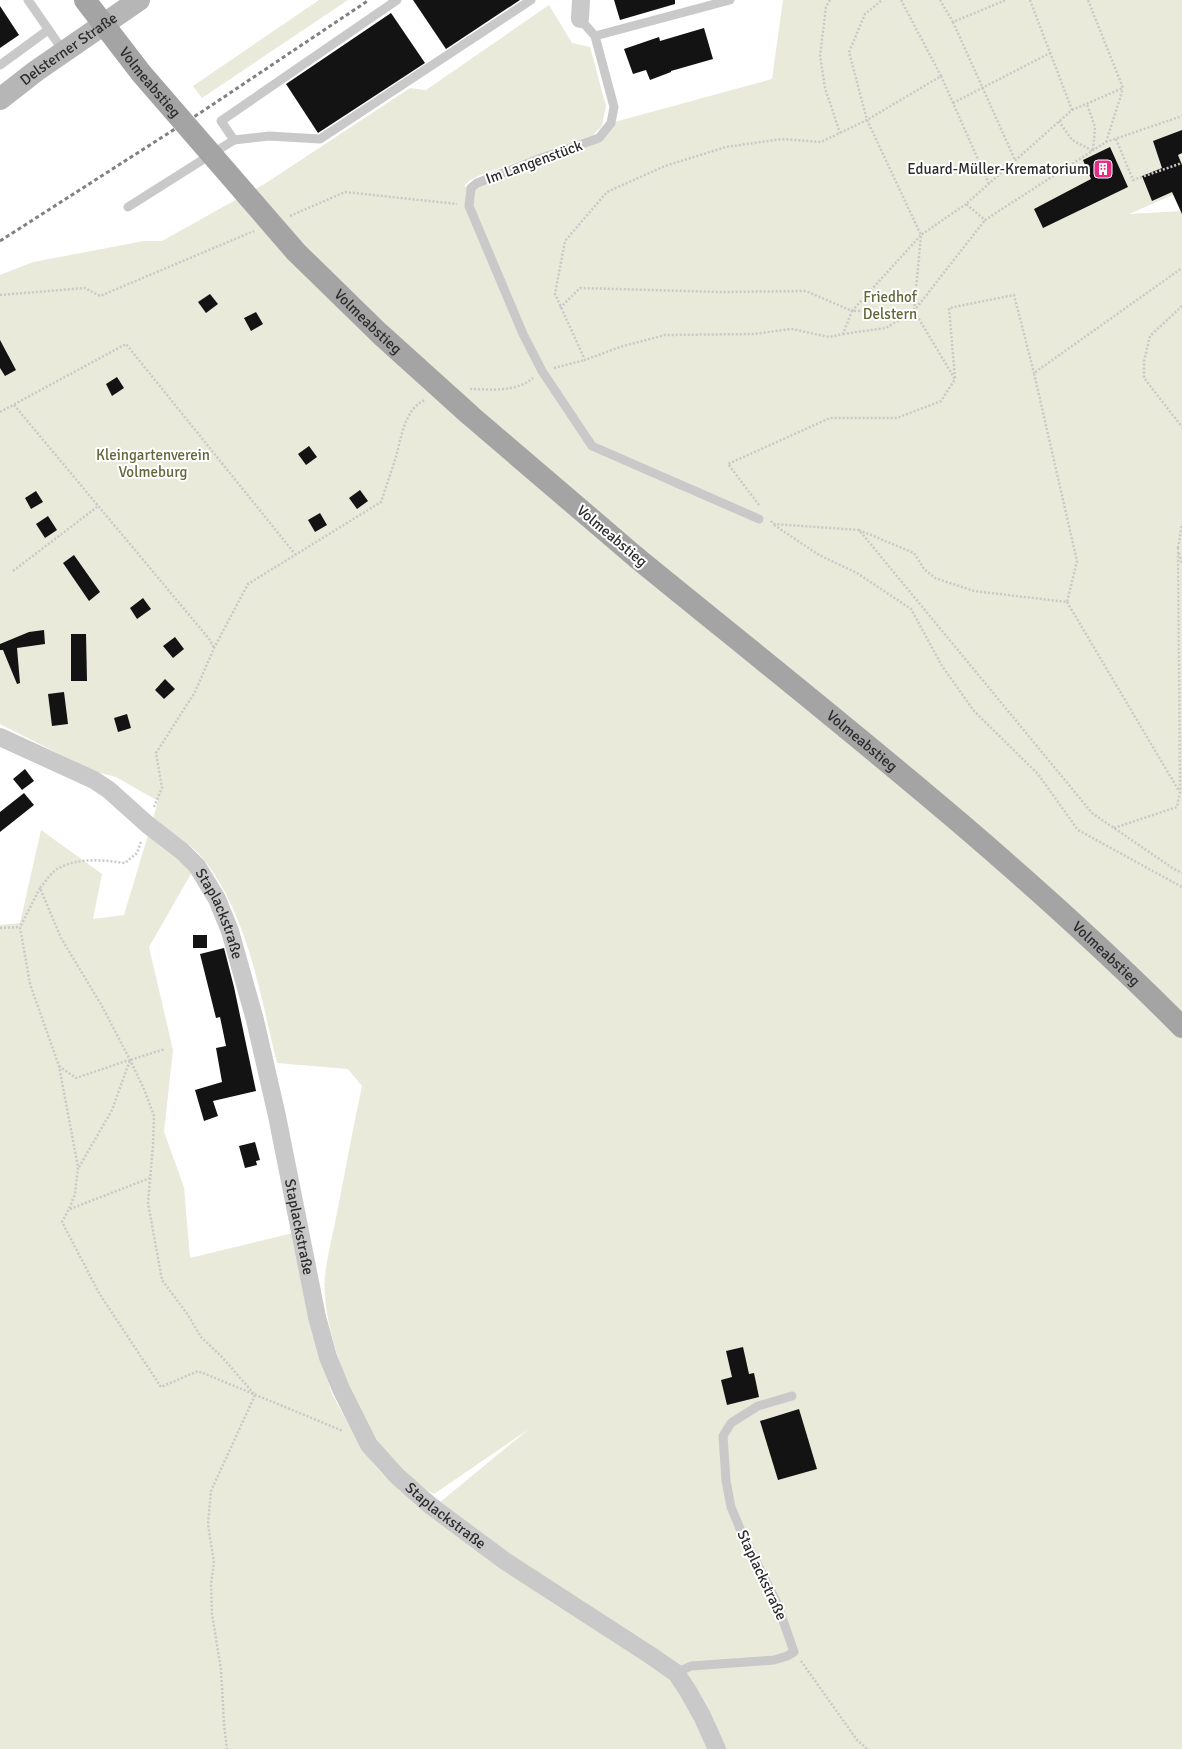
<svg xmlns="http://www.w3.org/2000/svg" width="1182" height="1749" viewBox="0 0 1182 1749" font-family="Signika,sans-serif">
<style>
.green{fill:#e9ead9}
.building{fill:#131313}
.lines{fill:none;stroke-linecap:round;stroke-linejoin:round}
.path{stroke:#c9c9c9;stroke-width:2.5;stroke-dasharray:2 2;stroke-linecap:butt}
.lane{stroke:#c9c9c9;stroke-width:9}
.street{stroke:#c9c9c9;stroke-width:18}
.secondary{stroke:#b6b6b6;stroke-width:22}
.primary{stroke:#a4a4a4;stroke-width:22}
.rail{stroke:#818181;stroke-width:3;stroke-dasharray:4 3;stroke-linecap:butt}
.primary-bridge{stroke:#a4a4a4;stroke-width:22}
.labels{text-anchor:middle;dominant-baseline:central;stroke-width:4;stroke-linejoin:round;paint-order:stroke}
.street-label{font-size:15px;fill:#2c2c2c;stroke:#fff}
.poi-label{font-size:15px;fill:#2c2c2c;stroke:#fff;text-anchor:end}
.park-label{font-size:15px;fill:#61673a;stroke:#fff}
</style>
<rect width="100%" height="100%" fill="#fff"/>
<g class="green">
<polygon points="319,0 348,0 202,98 193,86"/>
<path d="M 783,0 L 1182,0 L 1182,191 L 1129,214 L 1182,211 L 1182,1749 L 0,1749 L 0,925 L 20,923 L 41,830 L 102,874 L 93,919 L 124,915 L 148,835 L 178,856 L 192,872 L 149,947 L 173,1050 L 164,1132 L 184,1187 L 190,1258 L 293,1233 L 321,1360 L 332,1394 L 362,1449 L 376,1467 L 391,1482 L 508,1553 L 439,1503 L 529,1429 L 434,1494 C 419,1486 381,1453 373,1439 C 351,1402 320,1319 325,1276 C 327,1255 333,1234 337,1213 C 345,1171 353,1128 362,1086 L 348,1069 L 277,1063 C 260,995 249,919 205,861 C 191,843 171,832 153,819 L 158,801 L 116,777 L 93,771 L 0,724 L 0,275 L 33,262 L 144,241 L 162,241 L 266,183 L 410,88 L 426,90 L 549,5 L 572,43 L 590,47 L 606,106 L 602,126 L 593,135 L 480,175 L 469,181 L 464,186 L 471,188 L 599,138 L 611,123 L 772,79 Z"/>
</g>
<g class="building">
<polygon points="413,0 520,0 446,49"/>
<polygon points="614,0 675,0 675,4 620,20"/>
<polygon points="0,6 19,35 0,48"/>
<polygon points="391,13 425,63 318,133 286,84"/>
<polygon points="704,28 713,59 671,71 671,72 650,80 646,70 633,74 624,49 659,37 660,41"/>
<polygon points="1182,130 1182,153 1178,155 1182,165 1182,214 1172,192 1152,201 1142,176 1162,168 1153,141"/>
<polygon points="1110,147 1128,187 1043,228 1034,209 1091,179 1083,160"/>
<polygon points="210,294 218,304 206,313 198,302"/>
<polygon points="256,312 263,324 251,331 244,318"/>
<polygon points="0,340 16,370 5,376 0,368"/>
<polygon points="117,377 124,388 112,396 106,384"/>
<polygon points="309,446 317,457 306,465 298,454"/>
<polygon points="360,490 368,501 357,509 349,498"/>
<polygon points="36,491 43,502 31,509 25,498"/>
<polygon points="320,513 327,525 315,532 308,520"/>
<polygon points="48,516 57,530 45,538 36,524"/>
<polygon points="74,555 100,592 89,601 63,563"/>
<polygon points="143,598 151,609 137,619 130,608"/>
<polygon points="44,630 45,644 17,648 20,683 17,684 3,650 0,650 0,644 29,632"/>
<polygon points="71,634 86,634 87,681 71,681"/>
<polygon points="175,637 184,649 173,658 163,646"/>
<polygon points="165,679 175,689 164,699 155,690"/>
<polygon points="64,692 68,724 52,726 48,694"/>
<polygon points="127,714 131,728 118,732 114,718"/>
<polygon points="25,769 34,781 22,790 13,779"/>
<polygon points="24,793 34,805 0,832 0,812"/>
<rect x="193" y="935" width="14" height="13"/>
<polygon points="224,948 234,987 256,1091 213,1101 218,1116 204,1121 195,1090 222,1082 216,1048 226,1046 220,1017 216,1018 200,954"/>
<polygon points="255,1142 260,1160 256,1161 257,1165 245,1168 239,1146"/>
<polygon points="743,1347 749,1374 754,1373 759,1397 727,1405 721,1380 732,1377 726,1351"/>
<polygon points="799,1409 817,1469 778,1480 760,1421"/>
</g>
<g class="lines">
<g class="path">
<polyline points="830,0 826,7 820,56 825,88 840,133"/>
<polyline points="901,0 941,76 867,120 921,235 966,204"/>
<polyline points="940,0 953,22 1006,0"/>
<polyline points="1030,0 1072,110 966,204 985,220 1106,142 1182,116"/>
<polyline points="953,22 1015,160"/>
<polyline points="941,76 989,184"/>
<polyline points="953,103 1050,53"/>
<polyline points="1072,110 1123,88 1088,0"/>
<polyline points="1059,121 1072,140 1093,151 1095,127 1087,104"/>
<polyline points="1116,139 1133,180 1182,163"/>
<polyline points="1106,142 1123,89"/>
<polyline points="290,216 345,192 457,204"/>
<polyline points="0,295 85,288 100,296 254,231"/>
<polyline points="1182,306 1150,336 1144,361 1144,378 1182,427"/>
<polyline points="560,308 580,288 722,292 806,291 852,311 843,334 829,337 792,329 753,334 665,335 620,347 585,360 555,294 565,241 607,192 665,166 726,147 782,139 821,142 867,120 849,52 865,14 882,0"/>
<polyline points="843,334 886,328 914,311 985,220"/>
<polyline points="554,368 585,360"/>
<polyline points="955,378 949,308 1014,295 1034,373"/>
<path d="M 470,389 C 491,389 515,393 533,378"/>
<polyline points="14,405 210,640 214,648"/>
<polyline points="0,412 126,344 295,554"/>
<polyline points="759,505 728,464 830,418 897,418 941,401 955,379 914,311 921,235 852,311 914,311"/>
<polyline points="771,521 773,524 859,530 1092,813 1174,869 1182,873"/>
<polyline points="774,525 819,555 857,573 911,609 942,666 974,711 1038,774 1078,830 1182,887"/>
<polyline points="859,530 914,553 924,569 935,578 974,591 1067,602 1077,561 1034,373 1182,268"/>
<polyline points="1178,548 1182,524"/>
<polyline points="1179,553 1182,564"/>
<polyline points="13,571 97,507"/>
<polyline points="1067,602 1179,791"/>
<path d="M 154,807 L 162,788 L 156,753 L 195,692 L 214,648 L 248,584 L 381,502 C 386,487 391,472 396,457 C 401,438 405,408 425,400"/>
<polyline points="1114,828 1177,807 1180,791 1178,548"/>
<path d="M 141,842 L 137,853 L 125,863 C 102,860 79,857 57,869 C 51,873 45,882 40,888 L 61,938 L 102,1006 L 130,1060 L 144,1089 L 154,1116 L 153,1145 L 148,1203 L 162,1280 L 188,1315 L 201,1337 L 222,1357 L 255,1395 L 211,1491 L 208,1524 L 214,1563 L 211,1584 L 212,1614 L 221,1670 L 224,1724 L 227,1749"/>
<polyline points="40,888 20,927 30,984 59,1066 78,1167 75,1194 69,1209 62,1222 99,1293 161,1387 198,1371 343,1431"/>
<polyline points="0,928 20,927"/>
<polyline points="59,1066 76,1078 129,1060"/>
<polyline points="79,1167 112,1110 130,1060 165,1049"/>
<polyline points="70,1209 150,1178"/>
<polyline points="801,1661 857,1740 867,1749"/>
</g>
<g class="lane">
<polyline points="28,0 64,52"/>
<polyline points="580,19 595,36 614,107 611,123 599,138 541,158 477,183 471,188 469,206 523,334 542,371 592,446 759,519"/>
<polyline points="595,36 730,0"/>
<polyline points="0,65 48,30"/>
<polyline points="234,140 269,136 320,139 531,0"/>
<polyline points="128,207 234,140 221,121 397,0"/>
<polyline points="676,1673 691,1666 774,1660 787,1656 794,1652 777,1603 741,1531 731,1507 726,1481 723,1436 731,1423 758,1406 792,1396"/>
</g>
<g class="street">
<polyline points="580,19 581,0"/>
<path id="s1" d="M 0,737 L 94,780 L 109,790 L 148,825 L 182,851 L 197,866 L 217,899 L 230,931 L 255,1020 L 277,1116 L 317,1317 L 328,1357 L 341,1389 L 369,1445 L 397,1476 L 431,1506 L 505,1561 L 650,1655 L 676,1673 L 688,1691 L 702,1716 L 717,1749"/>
</g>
<path class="secondary" id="s2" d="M 0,99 L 36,71 L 139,0"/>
<path class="primary" id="s3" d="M 637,558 C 822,709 1013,857 1182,1027"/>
<polyline class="rail" points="0,241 203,111 369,0"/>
<path class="primary-bridge" id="s4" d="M 85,0 L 141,73 L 296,252 L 379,333 L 471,416 L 637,558"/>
</g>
<defs>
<symbol id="building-square" viewBox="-11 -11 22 22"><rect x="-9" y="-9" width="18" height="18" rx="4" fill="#e22f83" stroke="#fff"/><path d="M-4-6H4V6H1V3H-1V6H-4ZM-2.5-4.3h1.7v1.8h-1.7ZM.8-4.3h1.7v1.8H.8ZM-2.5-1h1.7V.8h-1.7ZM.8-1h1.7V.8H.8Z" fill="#fff"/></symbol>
</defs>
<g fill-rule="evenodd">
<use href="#building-square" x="1092" y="158" width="22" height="22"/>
</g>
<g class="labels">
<g class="street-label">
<text stroke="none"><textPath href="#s2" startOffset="85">Delsterner Straße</textPath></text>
<text stroke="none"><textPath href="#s4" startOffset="105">Volmeabstieg</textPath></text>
<text transform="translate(534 162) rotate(-20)">Im Langenstück</text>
<text stroke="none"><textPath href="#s4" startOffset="429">Volmeabstieg</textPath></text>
<text transform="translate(612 536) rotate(40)">Volmeabstieg</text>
<text stroke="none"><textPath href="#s3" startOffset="290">Volmeabstieg</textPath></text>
<text stroke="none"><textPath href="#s1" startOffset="291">Staplackstraße</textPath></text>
<text stroke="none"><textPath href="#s3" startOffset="614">Volmeabstieg</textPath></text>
<text stroke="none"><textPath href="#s1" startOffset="615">Staplackstraße</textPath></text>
<text stroke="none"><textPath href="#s1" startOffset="950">Staplackstraße</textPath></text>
<text transform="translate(762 1575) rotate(65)">Staplackstraße</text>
</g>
<g class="poi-label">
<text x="1089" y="169">Eduard-Müller-Krematorium</text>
</g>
<g class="park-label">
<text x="890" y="297">Friedhof<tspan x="890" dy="17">Delstern</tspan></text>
<text x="153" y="455">Kleingartenverein<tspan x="153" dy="17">Volmeburg</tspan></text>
</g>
</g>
</svg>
